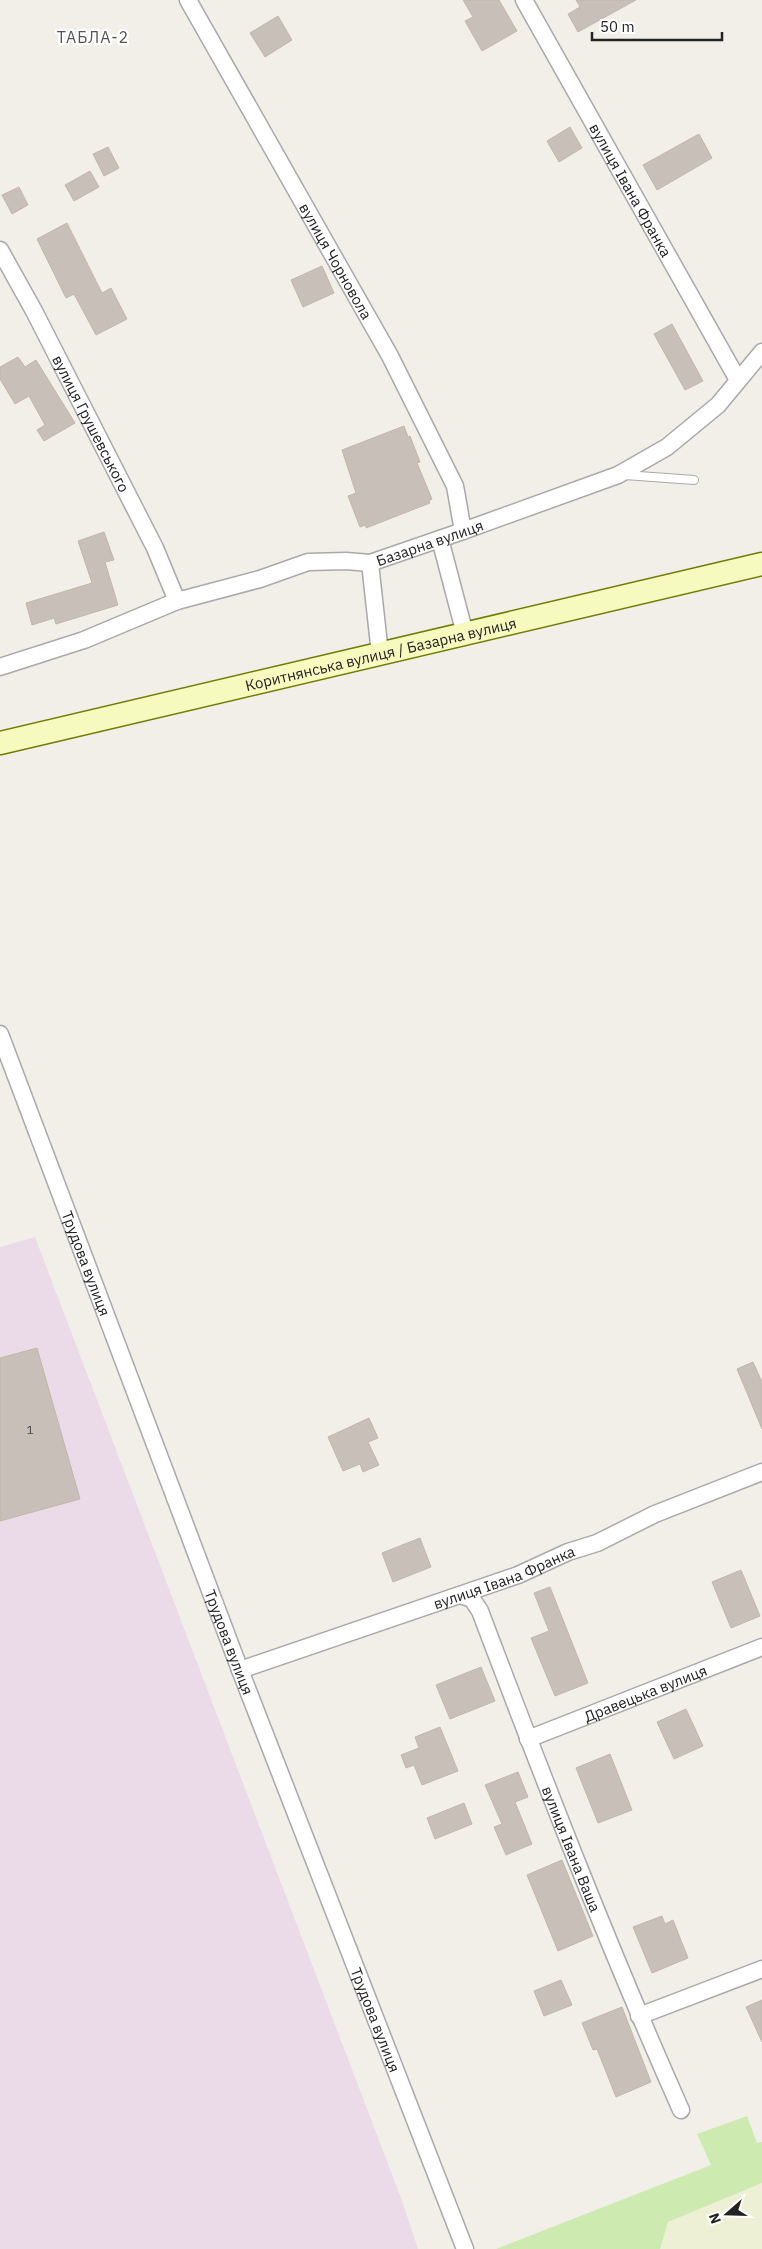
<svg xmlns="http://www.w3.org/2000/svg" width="762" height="2249" viewBox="0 0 762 2249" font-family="'IBM Plex Sans',sans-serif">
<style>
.industrial{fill:#ebdbe8}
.farmland{fill:#eef0d5}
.grass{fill:#cdebb0}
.building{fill:#c7bfb8;stroke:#c4b6ab}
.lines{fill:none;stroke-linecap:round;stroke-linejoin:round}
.lane-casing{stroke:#a9a9a9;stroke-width:10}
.street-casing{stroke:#a9a9a9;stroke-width:19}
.secondary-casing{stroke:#707d05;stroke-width:25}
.lane{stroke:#fff;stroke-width:8}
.street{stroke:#fff;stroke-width:16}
.secondary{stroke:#f7fabf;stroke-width:22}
.labels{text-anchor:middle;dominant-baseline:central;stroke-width:4.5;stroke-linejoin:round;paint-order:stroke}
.number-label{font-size:12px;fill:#4b4948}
.street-label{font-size:15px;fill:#222;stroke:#fff}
.neighbourhood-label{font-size:16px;letter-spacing:1px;fill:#555;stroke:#fff}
</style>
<rect width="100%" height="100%" fill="#f2efe9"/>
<polygon class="industrial" points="35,1237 401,2198 418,2249 0,2249 0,1247"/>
<polygon class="farmland" points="762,2183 762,2249 660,2249 668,2222"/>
<polygon class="grass" points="747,2116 757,2143 762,2142 762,2183 668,2222 660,2249 496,2249 711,2165 697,2134"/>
<g class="building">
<polygon points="463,0 499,0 517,31 482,51 465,21 473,17"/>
<polygon points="576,0 636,0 578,32 568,14 580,7"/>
<polygon points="278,16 292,40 265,57 250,33"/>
<polygon points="570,127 582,148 559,162 547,141"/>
<polygon points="699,134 712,158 657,190 643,165"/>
<polygon points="108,147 119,168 104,176 93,154"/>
<polygon points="90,171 99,187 74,201 65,185"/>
<polygon points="19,187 28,205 12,214 2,195"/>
<polygon points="67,223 102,293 111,288 127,319 96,335 74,294 66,298 37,239"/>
<polygon points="322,266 334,293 303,307 291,280"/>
<polygon points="672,324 703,381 685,390 654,334"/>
<polygon points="18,357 25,367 36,360 75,423 44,441 37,430 45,425 29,396 15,404 0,379 0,367"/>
<polygon points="404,426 408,437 410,436 420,462 417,463 432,499 429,501 430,503 366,528 366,525 360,527 348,496 356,493 342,450"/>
<polygon points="104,532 114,560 105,562 118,605 56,624 54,618 32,625 26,603 92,583 78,541"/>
<polygon points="37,1348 80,1499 0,1521 0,1358"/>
<polygon points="753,1362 762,1382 762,1429 737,1369"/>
<polygon points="369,1418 378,1438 368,1442 379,1465 363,1472 360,1464 343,1471 328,1437"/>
<polygon points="420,1538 431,1567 393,1582 382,1553"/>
<polygon points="741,1570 760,1616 731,1628 712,1582"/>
<polygon points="550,1587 588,1683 555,1696 531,1638 549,1631 534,1593"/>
<polygon points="481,1667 495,1701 450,1719 436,1685"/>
<polygon points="686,1709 703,1746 674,1759 657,1722"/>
<polygon points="440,1727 458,1771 422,1785 414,1765 406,1768 401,1755 419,1748 415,1737"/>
<polygon points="610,1754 632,1810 598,1823 576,1768"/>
<polygon points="518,1772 528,1797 515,1802 532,1844 506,1855 494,1827 502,1824 485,1785"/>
<polygon points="464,1803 472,1824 435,1839 427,1818"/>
<polygon points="562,1860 593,1936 558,1951 527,1875"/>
<polygon points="662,1916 665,1924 673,1920 688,1958 652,1973 633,1927"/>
<polygon points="561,1980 572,2005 544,2016 534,1991"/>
<polygon points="762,2000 762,2042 746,2007"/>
<polygon points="622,2007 651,2082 616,2097 597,2049 593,2050 582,2023"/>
</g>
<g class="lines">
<defs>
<polyline id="lane" points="625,475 694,480"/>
<g id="street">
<path id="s1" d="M 188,0 L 390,356 L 455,486 L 463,531"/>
<path id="s2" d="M 524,0 L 738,380"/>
<path id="s3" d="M 0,250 L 34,311 L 155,548 L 177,601"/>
<polyline points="440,539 465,634"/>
<polyline points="370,563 380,654"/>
<path id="s4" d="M 0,667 L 84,640 L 177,601 L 260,579 L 308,562 L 346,561 L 370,563 L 463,531 L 618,475 L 667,447 L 718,405 L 762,352"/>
<path id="s5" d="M 0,1034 L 240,1670 L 465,2249"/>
<path id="s6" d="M 460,1595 L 472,1599 L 480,1611 C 543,1778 608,1946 681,2110"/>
<path id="s7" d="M 240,1670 L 518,1575 L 568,1552 L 597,1543 L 655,1514 L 762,1472"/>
<path id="s8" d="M 528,1739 L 762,1647"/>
<polyline points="639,2016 762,1969"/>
</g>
<g id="secondary">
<path id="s9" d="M 0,743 L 762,564"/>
</g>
</defs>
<use href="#lane" class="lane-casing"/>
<use href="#street" class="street-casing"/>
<use href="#secondary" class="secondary-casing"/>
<use href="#lane" class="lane"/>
<use href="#street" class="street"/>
<use href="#secondary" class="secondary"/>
</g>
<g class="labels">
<g class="number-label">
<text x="30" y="1429">1</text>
</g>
<g class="street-label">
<text stroke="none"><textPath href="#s2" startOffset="218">вулиця Івана Франка</textPath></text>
<text stroke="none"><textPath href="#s1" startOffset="300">вулиця Чорновола</textPath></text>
<text stroke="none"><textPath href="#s3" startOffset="196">вулиця Грушевського</textPath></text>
<text stroke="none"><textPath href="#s4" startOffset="451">Базарна вулиця</textPath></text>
<text stroke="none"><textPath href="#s9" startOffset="391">Коритнянська вулиця / Базарна вулиця</textPath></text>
<text stroke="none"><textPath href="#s5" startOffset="245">Трудова вулиця</textPath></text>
<text stroke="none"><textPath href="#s7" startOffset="280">вулиця Івана Франка</textPath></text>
<text stroke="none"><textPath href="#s5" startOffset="650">Трудова вулиця</textPath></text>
<text stroke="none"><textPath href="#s8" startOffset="126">Дравецька вулиця</textPath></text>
<text stroke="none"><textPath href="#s6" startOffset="282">вулиця Івана Ваша</textPath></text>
<text stroke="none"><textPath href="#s5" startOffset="1055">Трудова вулиця</textPath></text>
</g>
<g class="neighbourhood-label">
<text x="93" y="37">ТАБЛА-2</text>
</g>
</g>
<g transform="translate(727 2214) rotate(250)" stroke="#ffffff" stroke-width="4" paint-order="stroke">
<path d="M0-4L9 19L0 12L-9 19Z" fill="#222222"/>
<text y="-8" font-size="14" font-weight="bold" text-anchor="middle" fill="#222222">N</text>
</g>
<path d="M592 32v8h130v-8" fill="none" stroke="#222222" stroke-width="2.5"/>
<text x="600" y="32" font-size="15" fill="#222222" stroke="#ffffff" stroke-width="4" paint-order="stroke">50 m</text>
</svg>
